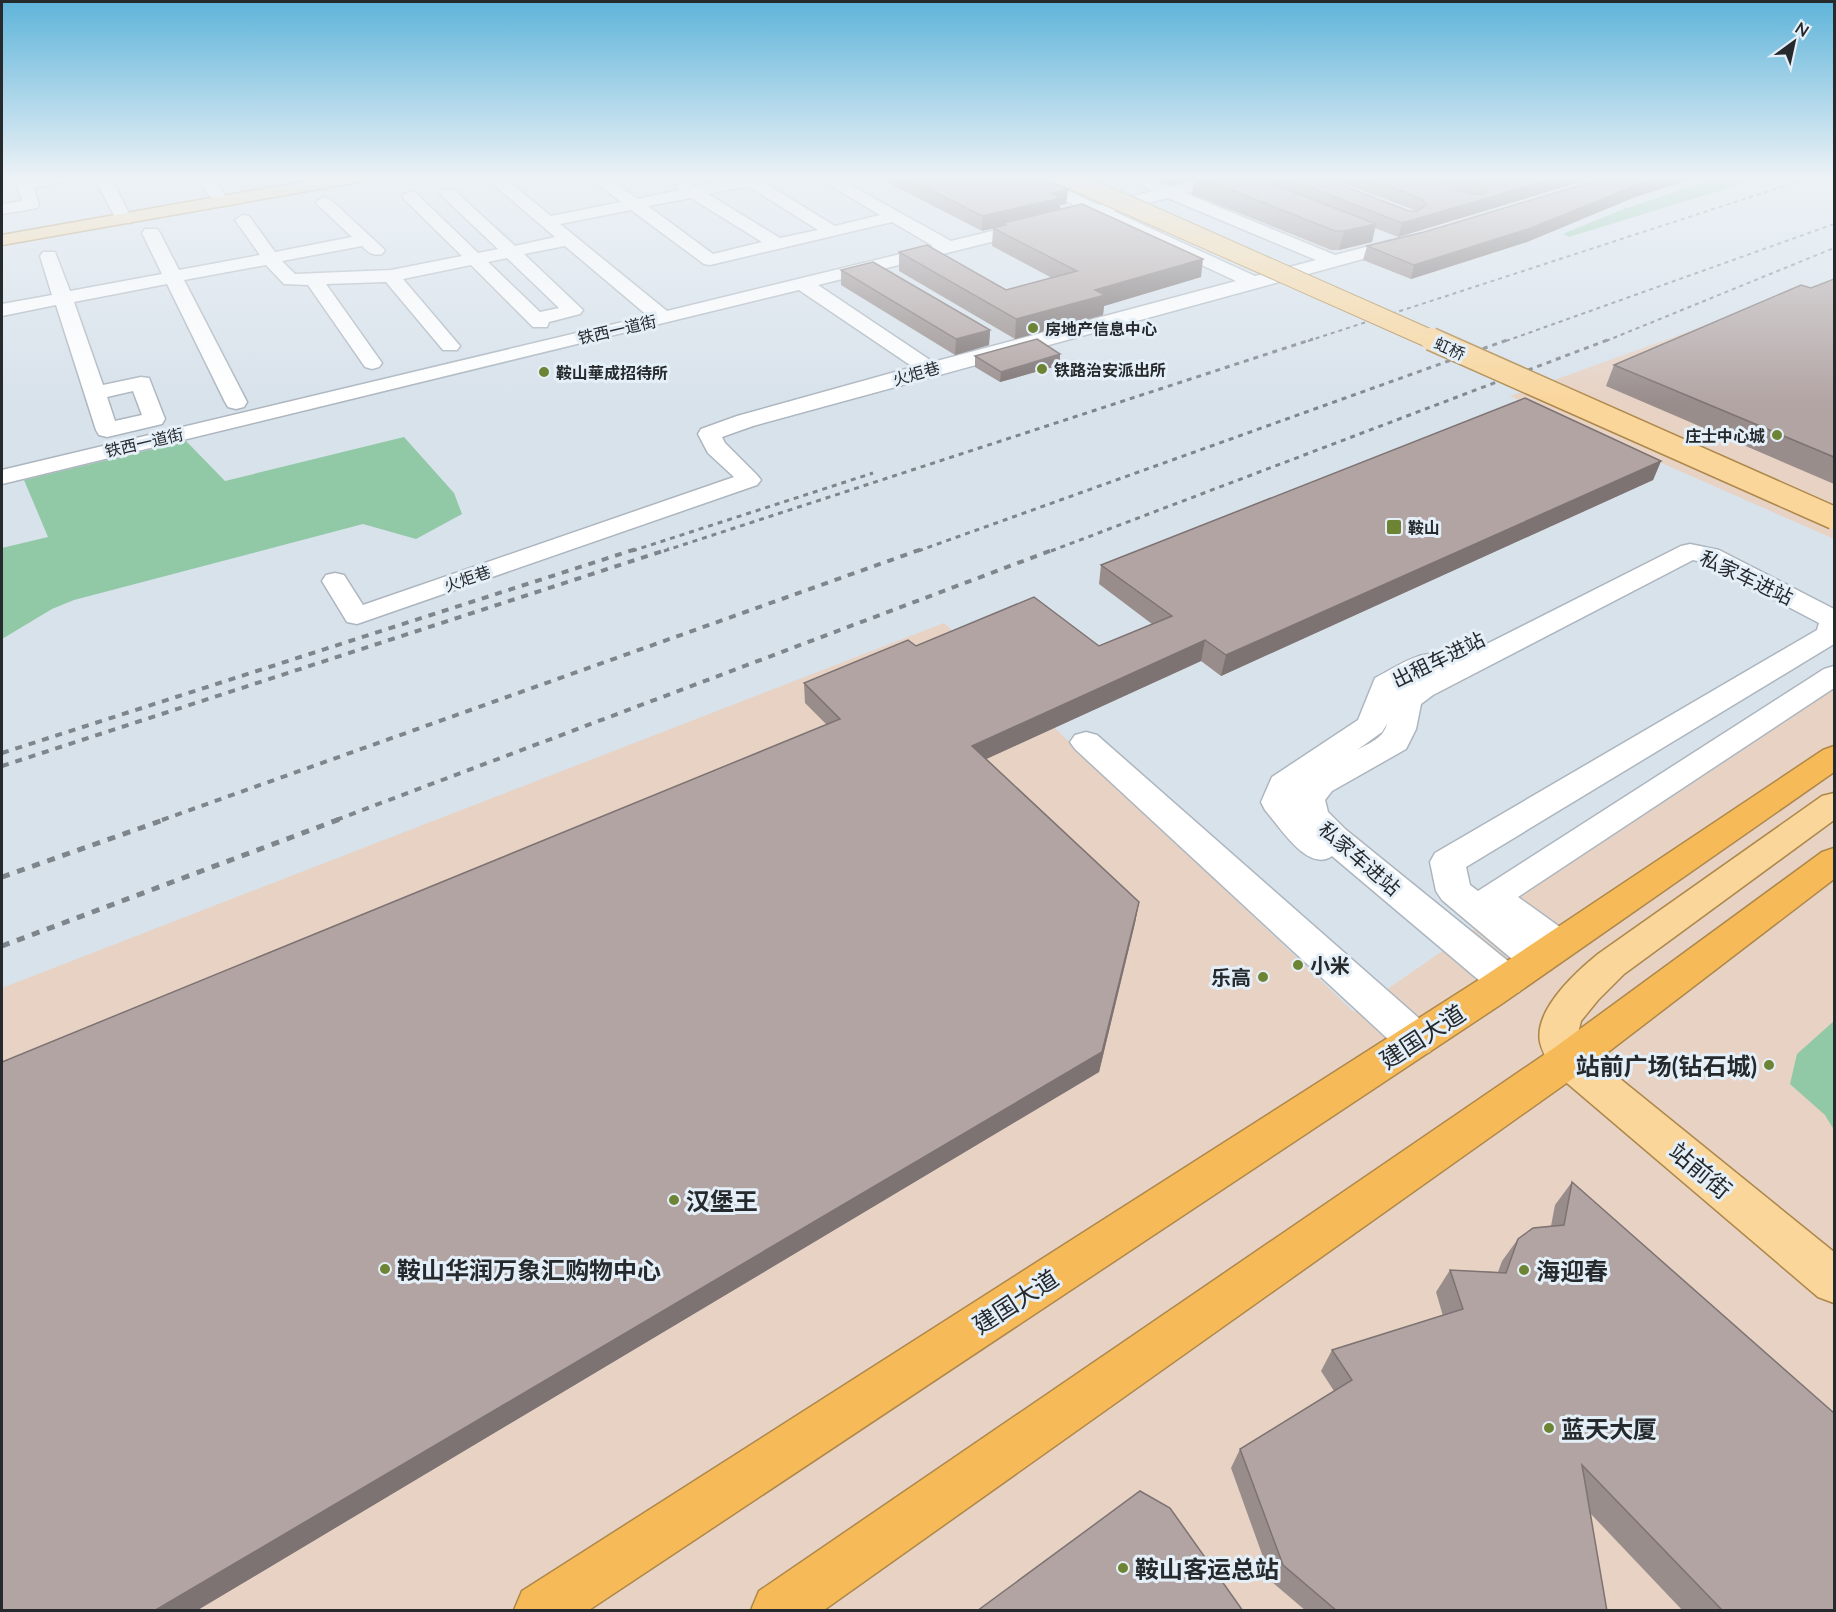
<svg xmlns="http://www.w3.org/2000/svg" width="1836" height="1612" viewBox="0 0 1836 1612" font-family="Lato,'Noto Sans SC',sans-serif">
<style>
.commercial{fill:#e7d2c4}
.green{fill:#91c8a6}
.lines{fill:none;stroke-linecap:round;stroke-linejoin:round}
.minor-casing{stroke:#adb6bf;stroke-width:3}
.major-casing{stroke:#ae884a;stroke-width:3}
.highway-casing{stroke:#ae884a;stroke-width:3}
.minor{fill:#fff;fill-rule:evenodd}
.major{fill:#fad69b;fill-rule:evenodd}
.highway{fill:#f7ba59;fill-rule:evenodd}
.rail-far3{stroke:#7e858b;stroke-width:2;stroke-dasharray:4 4;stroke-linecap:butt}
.rail-far2{stroke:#7e858b;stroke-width:3;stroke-dasharray:5 5;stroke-linecap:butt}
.rail-far1{stroke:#7e858b;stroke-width:4;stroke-dasharray:7 7;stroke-linecap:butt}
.rail{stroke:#7e858b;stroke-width:5;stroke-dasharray:8 8;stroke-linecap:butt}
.major-bridge-far1-casing{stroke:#ae884a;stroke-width:20;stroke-linecap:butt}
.major-bridge-casing{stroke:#ae884a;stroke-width:25;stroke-linecap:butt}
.major-bridge-far1{stroke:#fad69b;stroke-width:18}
.major-bridge{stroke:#fad69b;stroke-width:22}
.wall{fill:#998d8c}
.shaded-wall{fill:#7d7372}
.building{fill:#b2a4a3;stroke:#7d7372;stroke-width:1.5}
.poi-dot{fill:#6d8435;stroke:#e5eff8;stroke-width:2}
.labels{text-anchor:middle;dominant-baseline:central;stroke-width:6;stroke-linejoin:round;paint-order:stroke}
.far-poi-label{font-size:16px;font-weight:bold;fill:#262a2d;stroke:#e5eff8;text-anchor:start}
.far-street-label{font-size:16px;fill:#262a2d;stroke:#e5eff8}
.street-label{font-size:20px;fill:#262a2d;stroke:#e5eff8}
.poi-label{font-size:20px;font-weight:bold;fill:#262a2d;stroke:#e5eff8;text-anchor:start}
.near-street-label{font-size:24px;fill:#262a2d;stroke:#e5eff8}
.near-poi-label{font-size:24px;font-weight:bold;fill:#262a2d;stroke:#e5eff8;text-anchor:start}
</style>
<rect width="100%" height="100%" fill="#d8e2eb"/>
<g class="commercial">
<polygon points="1834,279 1834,539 1510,396"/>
<polygon points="944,623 1354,1012 1834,681 1834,1610 2,1610 2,988"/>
</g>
<g class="green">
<polygon points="1721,177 1764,177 1569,237 1563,234 1621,210"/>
<polygon points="404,437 454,493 462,514 416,539 363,524 74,600 52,609 2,639 2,548 48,537 24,480 186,441 225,481"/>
<polygon points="1834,1021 1834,1130 1825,1115 1790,1084 1797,1054"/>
</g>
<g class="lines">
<defs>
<g id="minor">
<polygon points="14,177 30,177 31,179 77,177 75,180 34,188 39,205 37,208 2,214 2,204 22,201"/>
<polygon points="94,177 110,177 132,219 130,223 118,223"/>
<polygon points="197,177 213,177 229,201 227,204 215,204"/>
<path d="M 485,177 L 503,177 L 551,216 L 621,202 L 589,177 L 608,177 L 637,199 L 680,190 L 676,186 L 684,181 L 697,187 L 737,177 L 777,177 L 775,180 L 765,183 L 835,226 L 880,215 L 816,177 L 836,177 L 951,241 L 1082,209 L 1018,177 L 1039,177 L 1099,205 L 1153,191 L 1124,177 L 1146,177 L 1170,187 L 1211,177 L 1239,177 L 1237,180 L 1185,193 L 1335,255 L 1408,236 L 1414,237 L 1417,241 L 1414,245 L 753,426 L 722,437 L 725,443 L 757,475 L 761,480 L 757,485 L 357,624 L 347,622 L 322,581 L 326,575 L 335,573 L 344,575 L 363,605 L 734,477 L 708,453 L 698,434 L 701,429 L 737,416 L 913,367 L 799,290 L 2,484 L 2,470 L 648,316 L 565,246 L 524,254 L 583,310 L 580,314 L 549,322 L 547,327 L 533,327 L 471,265 L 403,279 L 460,346 L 457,350 L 443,350 L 386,282 L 326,284 L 382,363 L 379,367 L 372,369 L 365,367 L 308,285 L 284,284 L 266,265 L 184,280 L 247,402 L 244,407 L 236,409 L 228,407 L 225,402 L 167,284 L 74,302 L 103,385 L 141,377 L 149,378 L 165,419 L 162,424 L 107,437 L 99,435 L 96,430 L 56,305 L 2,316 L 2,304 L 52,295 L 40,256 L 43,252 L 55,252 L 70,291 L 162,274 L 142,233 L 145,229 L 157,229 L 160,233 L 179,270 L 260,255 L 235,220 L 243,215 L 249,216 L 275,252 L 352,237 L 318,205 L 316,202 L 324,197 L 330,199 L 385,250 L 382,254 C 372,256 369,253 362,246 L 282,261 L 295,274 L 391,270 L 462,256 L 404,199 L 402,196 L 410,191 L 416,193 L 478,253 L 498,249 L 442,196 L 440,193 L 442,190 L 454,190 L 515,246 L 555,237 ZM 748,186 L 818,230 L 780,238 L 708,194 ZM 691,198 L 762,242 L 713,254 L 648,206 ZM 1168,198 L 1316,260 L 1255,276 L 1113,211 ZM 631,210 L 704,264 L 710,265 L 892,222 L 933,246 L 667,311 L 560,224 ZM 1096,216 L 1236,281 L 933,362 L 818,285 ZM 507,258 L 559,308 L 540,312 L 488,262 ZM 133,391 L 142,415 L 115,421 L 107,397 Z"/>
<path d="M 1690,544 L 1719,550 L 1834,609 L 1834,644 L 1466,867 L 1470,885 L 1478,891 L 1824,669 L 1834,666 L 1834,688 L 1518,897 L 1571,935 L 1576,945 L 1571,955 L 1555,958 L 1550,969 L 1537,974 L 1524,969 L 1442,900 L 1436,891 L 1430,862 L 1435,853 L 1817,630 L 1819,623 L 1702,562 L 1693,560 L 1433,695 L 1421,704 L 1416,729 L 1406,749 L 1332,791 L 1325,800 L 1328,812 L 1345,829 L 1519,970 L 1525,981 L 1519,992 L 1506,996 L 1493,992 L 1332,856 C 1308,873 1280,827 1265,810 L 1261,802 L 1272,777 L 1358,720 L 1375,678 C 1395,668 1420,649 1443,655 L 1448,661 L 1445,665 L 1681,546 ZM 1387,724 C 1383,739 1369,743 1357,750 L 1382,732 Z"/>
<polygon points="1086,732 1097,735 1430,1028 1436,1040 1430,1052 1416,1056 1402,1052 1075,749 1070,742 1075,735"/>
</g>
<g id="major">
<polygon points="330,177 367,177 359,182 2,245 2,235"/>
<path d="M 1834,793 L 1834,820 L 1624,974 L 1598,1000 L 1581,1021 L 1578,1033 L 1582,1048 L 1834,1252 L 1834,1303 L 1818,1297 L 1554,1072 C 1549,1063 1542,1052 1540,1042 C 1534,1010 1576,972 1598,954 L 1822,796 Z"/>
</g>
<g id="highway">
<polygon points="1834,746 1834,772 1503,1003 589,1610 514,1610 522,1591 1477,981 1823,750"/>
<polygon points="1834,848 1834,879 1582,1072 824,1610 751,1610 759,1591 1554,1048 1822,852"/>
</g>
</defs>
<use href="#minor" class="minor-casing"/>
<use href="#major" class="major-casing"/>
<use href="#highway" class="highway-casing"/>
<use href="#minor" class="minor"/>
<use href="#major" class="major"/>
<use href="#highway" class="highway"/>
<g class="rail-far3">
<polyline points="1308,341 1812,177"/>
<polyline points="1506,341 1834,224"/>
<polyline points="1606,341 1834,248"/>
</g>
<g class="rail-far2">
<polyline points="632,551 873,473"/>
<polyline points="664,551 1313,339"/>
<polyline points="918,551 1510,339"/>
<polyline points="1051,551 1610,339"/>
</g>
<g class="rail-far1">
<polyline points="2,753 636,549"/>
<polyline points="2,766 669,549"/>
<polyline points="162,820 922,549"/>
<polyline points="336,820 1055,549"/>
</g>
<g class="rail">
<polyline points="2,877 166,819"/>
<polyline points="2,946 340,819"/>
</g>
<defs>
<polyline id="major-bridge-far1" points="1065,177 1435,341"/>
<polyline id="major-bridge" points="1431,339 1834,518"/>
</defs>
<use href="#major-bridge-far1" class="major-bridge-far1-casing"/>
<use href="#major-bridge" class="major-bridge-casing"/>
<use href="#major-bridge-far1" class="major-bridge-far1"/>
<use href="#major-bridge" class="major-bridge"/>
</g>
<g class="wall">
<polygon points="877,177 1041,177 1068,189 1066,204 1060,205 1060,210 1201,277 1104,306 1103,315 1015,339 899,271 899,252 1006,290 1052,278 992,246 993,228 982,231"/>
<polygon points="1153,177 1320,177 1409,211 1417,211 1325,177 1424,177 1473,194 1427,177 1517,177 1525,180 1522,178 1519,177 1597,177 1398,237 1375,228 1372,242 1339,250 1331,250 1192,194 1194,179 1170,185"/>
<polygon points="1635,197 1527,242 1411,279 1363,260 1367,246 1424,232"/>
<polygon points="841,270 990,330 989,345 955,355 841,285"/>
<polygon points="1834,279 1834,484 1606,386 1614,365"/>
<polygon points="975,356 1060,365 1000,382 975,367"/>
<polygon points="1661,461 1653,480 1221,676 1201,661 986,759 1139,902 1135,923 1099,1072 196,1611 2,1611 827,725 805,703 804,683 916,646 1099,646 1152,624 1099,584 1101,565"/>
<polygon points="1572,1182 1834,1611 1683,1611 1590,1513 1607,1611 1306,1611 1272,1582 1231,1468 1240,1449 1334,1391 1321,1371 1332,1350 1443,1316 1436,1292 1450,1270 1498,1272 1502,1261 1518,1239 1551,1226 1555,1205"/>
</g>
<g class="shaded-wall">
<polygon points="1171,177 1195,177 1194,179 1170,185"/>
<polygon points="1558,177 1597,177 1398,237 1402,223"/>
<polygon points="1662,177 1699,177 1635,197 1527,242 1411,279 1414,265 1640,184"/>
<polygon points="1068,189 1066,204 1060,205 1060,212 1003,223 1002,226 982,231 982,216 1051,193"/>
<polygon points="1376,224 1372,242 1339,250 1344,231"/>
<polygon points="1203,259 1201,277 1104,306 1103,315 1015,339 1016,319 1095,290"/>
<polygon points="990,330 989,345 955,355 956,339"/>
<polygon points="1060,354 1060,365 1000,382 1001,372"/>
<polygon points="1661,461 1653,480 1221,676 1226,655"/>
<polygon points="1205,640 1201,661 971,766 972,746"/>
<polygon points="1139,902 1135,923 1099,1072 196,1611 154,1611"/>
</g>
<g class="building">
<polygon points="905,177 1041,177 1068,189 1051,193 1061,198 982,216"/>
<polygon points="1199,177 1255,177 1376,224 1344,231 1335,231"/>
<polygon points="1283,177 1320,177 1409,211 1417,211 1426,205 1422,199 1364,177 1424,177 1471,194 1484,194 1488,190 1485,184 1467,177 1517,177 1525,180 1530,177 1558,177 1402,223"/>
<polygon points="1608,177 1662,177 1640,184 1531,228 1414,265 1367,246 1424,232"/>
<polygon points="1082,204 1203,259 1095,290 1105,295 1016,319 899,252 927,245 1006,290 1077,271 993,228 1006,225 1003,223"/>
<polygon points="873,262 990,330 956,339 841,270"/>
<polygon points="1834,279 1834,457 1614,365 1801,285 1811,288"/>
<polygon points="1037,339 1060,354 1001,372 975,356"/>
<polygon points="1525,398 1661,461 1226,655 1205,640 972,746 1139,902 1102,1052 154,1611 2,1611 2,1062 840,719 804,683 908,640 916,646 1034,597 1099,646 1172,616 1101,565"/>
<polygon points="1572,1182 1834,1413 1834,1611 1723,1611 1582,1465 1607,1611 1337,1611 1283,1565 1240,1449 1352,1380 1332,1350 1463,1309 1450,1270 1506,1273 1518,1239 1533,1228 1564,1225"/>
<polygon points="1140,1491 1170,1508 1243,1611 977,1611"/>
</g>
<linearGradient id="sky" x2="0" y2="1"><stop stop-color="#5eb4da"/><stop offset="0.44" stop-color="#edf2f6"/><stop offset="1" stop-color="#edf2f6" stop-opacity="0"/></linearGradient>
<rect width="1836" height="403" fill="url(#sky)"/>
<g class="poi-dot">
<circle cx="1033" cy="328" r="6"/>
<circle cx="1042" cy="369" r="6"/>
<circle cx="544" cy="372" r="6"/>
<circle cx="1777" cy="435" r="6"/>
<rect x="1386" y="519" width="16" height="16" rx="3"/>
<circle cx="1298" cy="965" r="6"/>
<circle cx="1263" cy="977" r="6"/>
<circle cx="1769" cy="1065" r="6"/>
<circle cx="674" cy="1200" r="6"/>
<circle cx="385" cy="1269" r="6"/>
<circle cx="1524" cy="1270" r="6"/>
<circle cx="1549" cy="1428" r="6"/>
<circle cx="1123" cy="1568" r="6"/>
</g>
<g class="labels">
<g class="far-poi-label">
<text x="1045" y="328">房地产信息中心</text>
<text x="1054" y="369">铁路治安派出所</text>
<text x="556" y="372">鞍山華成招待所</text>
<text x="1765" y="435" text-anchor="end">庄士中心城</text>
<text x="1408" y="527">鞍山</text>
</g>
<g class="far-street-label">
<text transform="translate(617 329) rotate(-13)">铁西一道街</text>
<text transform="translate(1450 348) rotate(24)">虹桥</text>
<text transform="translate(916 373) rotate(-16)">火炬巷</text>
<text transform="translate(144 442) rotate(-13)">铁西一道街</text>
<text transform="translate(467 578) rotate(-19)">火炬巷</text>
</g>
<g class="street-label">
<text transform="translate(1747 577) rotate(25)">私家车进站</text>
<text transform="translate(1438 659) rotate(-26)">出租车进站</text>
<text transform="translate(1360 858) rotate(41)">私家车进站</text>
</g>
<g class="poi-label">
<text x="1310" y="965">小米</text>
<text x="1251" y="977" text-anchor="end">乐高</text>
</g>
<g class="near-street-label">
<text transform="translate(1422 1036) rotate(-33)">建国大道</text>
<text transform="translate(1701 1170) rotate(40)">站前街</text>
<text transform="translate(1015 1301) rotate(-33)">建国大道</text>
</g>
<g class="near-poi-label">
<text x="1757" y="1065" text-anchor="end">站前广场(钻石城)</text>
<text x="686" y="1200">汉堡王</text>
<text x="397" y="1269">鞍山华润万象汇购物中心</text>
<text x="1536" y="1270">海迎春</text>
<text x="1561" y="1428">蓝天大厦</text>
<text x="1135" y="1568">鞍山客运总站</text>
</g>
</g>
<rect width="1836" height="1612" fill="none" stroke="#262a2d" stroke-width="6"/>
<g transform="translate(1794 42) rotate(33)" stroke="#e5eff8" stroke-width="4.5" paint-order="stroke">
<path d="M0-4.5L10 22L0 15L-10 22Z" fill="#262a2d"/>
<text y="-9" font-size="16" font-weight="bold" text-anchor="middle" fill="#262a2d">N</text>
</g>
</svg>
